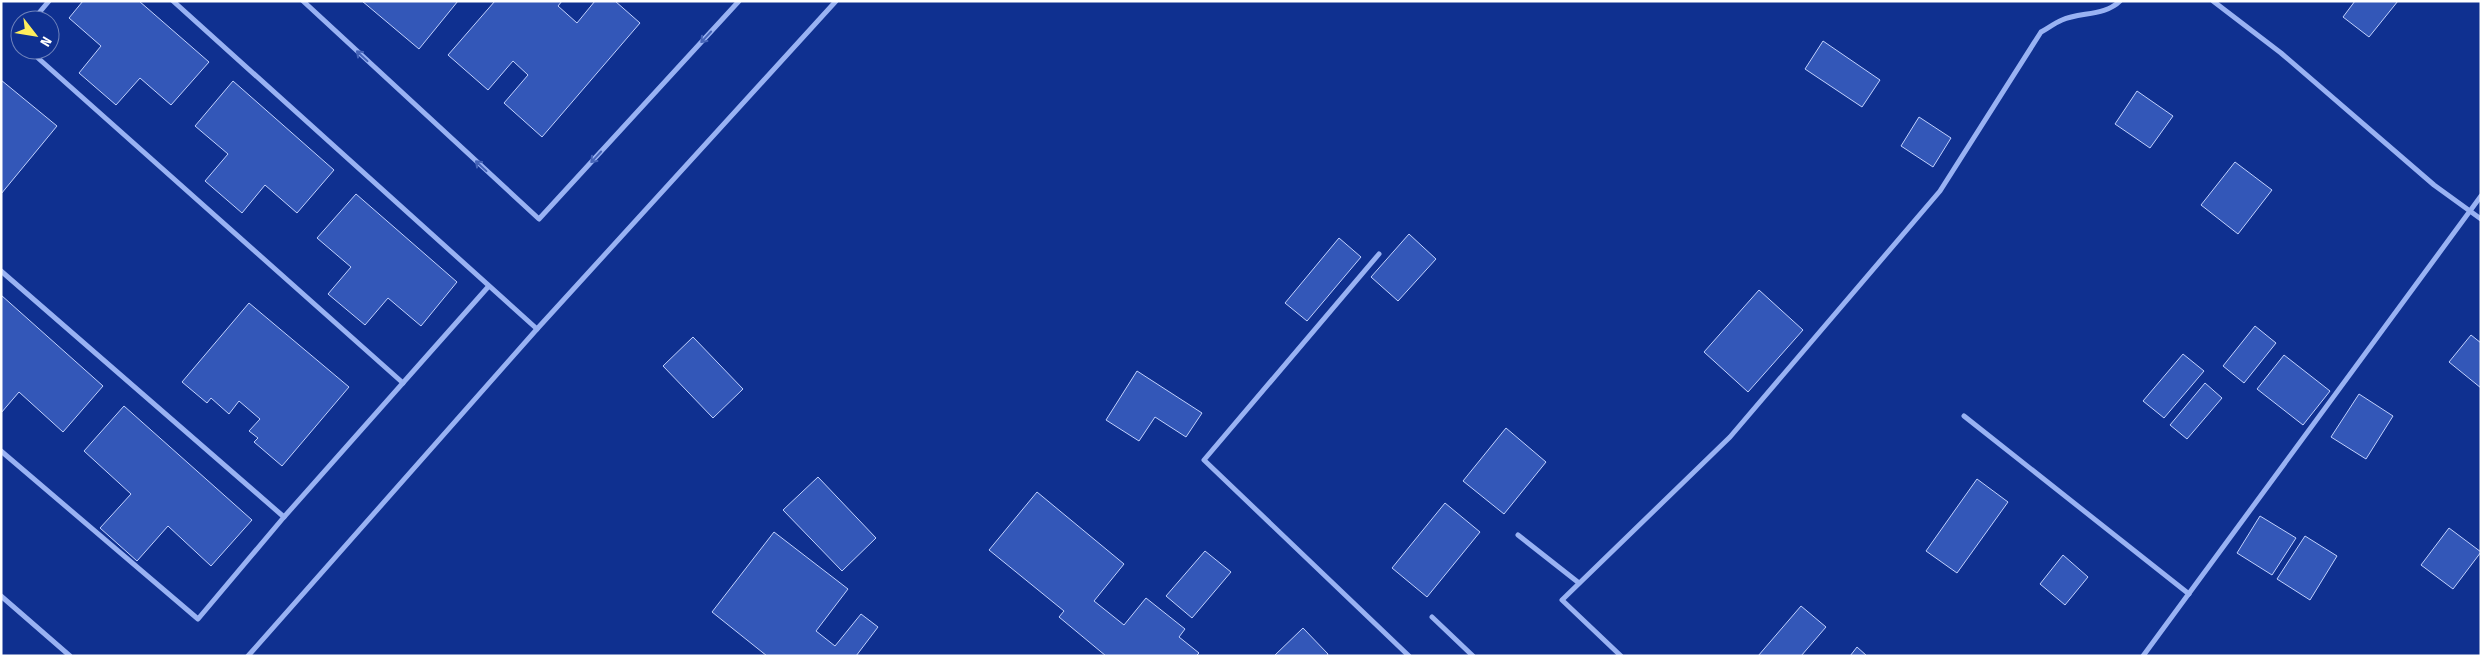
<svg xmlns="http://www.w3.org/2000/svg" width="2482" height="657" viewBox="0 0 2482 657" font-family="'Fira Sans Condensed',sans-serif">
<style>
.building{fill:#3357b8;stroke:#c1d1fe}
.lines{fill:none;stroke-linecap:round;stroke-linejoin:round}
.street{stroke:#99b2f3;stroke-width:5}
.oneway{stroke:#4664b8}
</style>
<rect width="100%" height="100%" fill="#0f3090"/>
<g class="building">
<polygon points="83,1 139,1 209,62 171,105 140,78 116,105 79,73 101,46 69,18"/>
<polygon points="362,1 458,1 419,49"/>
<polygon points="495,1 562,1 558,6 577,23 595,1 615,1 640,23 542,137 504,103 528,75 513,61 488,90 448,55"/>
<polygon points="2355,1 2398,1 2369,37 2343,17"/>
<polygon points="1823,41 1880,80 1862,107 1805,69"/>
<polygon points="1,80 57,126 1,194"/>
<polygon points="233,81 334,170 297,213 265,185 242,213 205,181 228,154 195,126"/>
<polygon points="2137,91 2173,116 2150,148 2115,124"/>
<polygon points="1919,117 1951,138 1933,167 1901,146"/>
<polygon points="2235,162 2272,190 2238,234 2201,205"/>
<polygon points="356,194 457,282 421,326 388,298 365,325 328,294 351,267 317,238"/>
<polygon points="1409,234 1436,259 1398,301 1371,277"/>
<polygon points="1339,238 1361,257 1307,321 1285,303"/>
<polygon points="1759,290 1803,330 1748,392 1704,352"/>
<polygon points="1,295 103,386 63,432 19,392 1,413"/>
<polygon points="249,303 349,387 282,466 254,442 258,438 249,431 260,419 239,401 229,414 211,398 207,403 182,382"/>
<polygon points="2255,326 2276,343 2244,383 2223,366"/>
<polygon points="2471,335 2481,343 2481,388 2449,362"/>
<polygon points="693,337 743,389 713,418 663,366"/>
<polygon points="2183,354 2204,371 2164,418 2143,401"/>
<polygon points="2284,355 2330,391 2303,425 2257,389"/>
<polygon points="1137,371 1202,413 1186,437 1155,417 1139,441 1106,420"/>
<polygon points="2205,383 2222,398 2187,439 2170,425"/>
<polygon points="2359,394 2393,416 2366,459 2331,437"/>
<polygon points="124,406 252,520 211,566 168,526 137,561 100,528 131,494 84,451"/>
<polygon points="1506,428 1546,462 1504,514 1463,481"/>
<polygon points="818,477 876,538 842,571 783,510"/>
<polygon points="1977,479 2008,502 1957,573 1926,551"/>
<polygon points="1037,492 1124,564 1094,601 1124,625 1146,598 1185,629 1179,637 1199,653 1196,656 1106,656 1059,617 1064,611 989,550"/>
<polygon points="1445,503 1480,532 1427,597 1392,568"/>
<polygon points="2260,516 2296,538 2272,575 2237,553"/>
<polygon points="2449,528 2481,552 2453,589 2421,565"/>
<polygon points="774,532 848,589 816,631 835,646 861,614 878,627 856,656 767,656 712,612"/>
<polygon points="2305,536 2337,556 2310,600 2277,579"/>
<polygon points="1205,551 1231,572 1192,618 1166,596"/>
<polygon points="2063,555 2088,577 2065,605 2040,584"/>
<polygon points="1801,606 1826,627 1801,656 1758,656"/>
<polygon points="1303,628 1328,654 1327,656 1274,656"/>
<polygon points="1857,647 1867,656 1850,656"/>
</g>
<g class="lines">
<g class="street">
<polyline points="173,1 537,329"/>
<polyline points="303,1 539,219 739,1"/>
<polyline points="2213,1 2281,53 2434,185 2481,219"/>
<polyline points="33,20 49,1"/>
<polyline points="20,36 17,39 20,42"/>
<polyline points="29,50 403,383"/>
<polyline points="1379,254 1204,460 1409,656"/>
<polyline points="1,271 284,517"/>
<polyline points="1964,416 2189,594"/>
<polyline points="1,451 198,619 284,517 488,287"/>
<polyline points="1518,535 1579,583"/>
<polyline points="1,596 70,656"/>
<polyline points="1432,617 1473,656"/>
<polyline points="248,656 537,329 836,1"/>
<path d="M 1621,656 L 1562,600 L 1730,437 L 1940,191 L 2041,32 C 2048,28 2055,23 2062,20 C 2080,12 2105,16 2120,1"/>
<polyline points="2143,656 2481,196"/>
</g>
</g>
<defs><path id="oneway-shaft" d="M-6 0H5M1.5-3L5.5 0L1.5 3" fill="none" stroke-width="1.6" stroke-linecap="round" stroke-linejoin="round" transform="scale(1.25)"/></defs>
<g class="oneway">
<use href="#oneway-shaft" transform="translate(706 37) rotate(133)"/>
<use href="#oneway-shaft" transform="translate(362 56) rotate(-137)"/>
<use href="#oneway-shaft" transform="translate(596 157) rotate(133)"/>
<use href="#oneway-shaft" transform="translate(481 166) rotate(-137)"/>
</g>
<rect width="2482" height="657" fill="none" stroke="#ffffff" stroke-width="5"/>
<g transform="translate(35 35) rotate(121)"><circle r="24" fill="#0f3090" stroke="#6f83bc"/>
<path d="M0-4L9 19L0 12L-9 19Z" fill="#ffed5c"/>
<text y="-8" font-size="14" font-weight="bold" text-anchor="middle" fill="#ffffff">N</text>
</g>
</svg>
